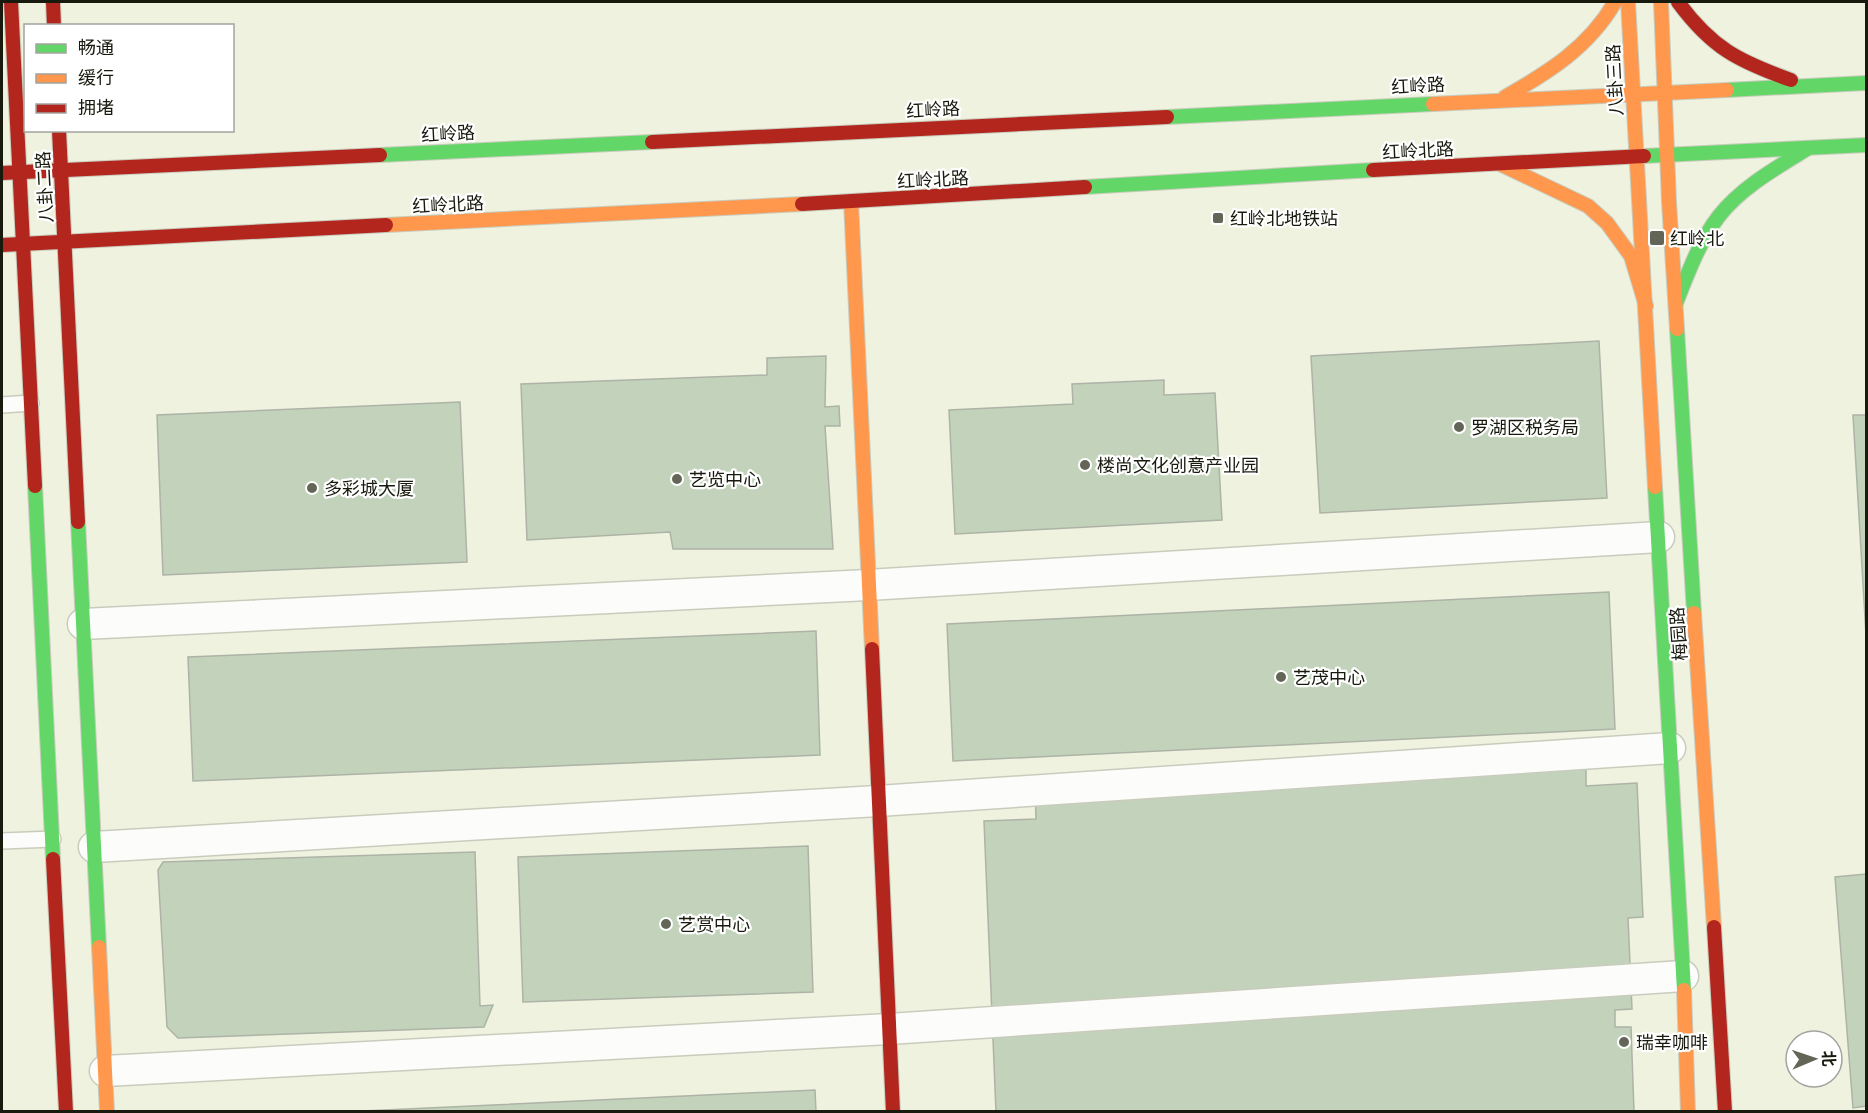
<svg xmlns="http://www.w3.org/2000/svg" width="1868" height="1113" viewBox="0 0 1868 1113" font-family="'PT Serif','Noto Sans SC',serif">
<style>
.building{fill:#c3d3bb;stroke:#adb3a6;stroke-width:1.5}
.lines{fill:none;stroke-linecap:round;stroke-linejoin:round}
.lane-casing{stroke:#c9ccbd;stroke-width:18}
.street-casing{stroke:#c9ccbd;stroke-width:33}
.fast-casing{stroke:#c9ccbd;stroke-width:16}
.slow-casing{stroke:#c9ccbd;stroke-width:16}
.jam-casing{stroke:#c9ccbd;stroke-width:16}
.lane{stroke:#fcfdfa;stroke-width:15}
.street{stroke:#fcfdfa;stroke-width:30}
.fast{stroke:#63d668;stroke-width:14}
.slow{stroke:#ff974d;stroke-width:14}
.jam{stroke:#b3261e;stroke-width:14}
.poi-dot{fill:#636657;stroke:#fff;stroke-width:2}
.labels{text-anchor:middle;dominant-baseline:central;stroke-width:4.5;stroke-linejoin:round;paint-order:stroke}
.street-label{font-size:18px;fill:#181a0e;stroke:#fff}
.poi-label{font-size:18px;fill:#181a0e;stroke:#fff;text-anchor:start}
</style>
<rect width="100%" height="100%" fill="#eef2df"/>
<g class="building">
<polygon points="1599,341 1607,498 1320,513 1311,356"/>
<polygon points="826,356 825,407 839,406 840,426 825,426 833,549 673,549 670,532 527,540 521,384 767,375 767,358"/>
<polygon points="1164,380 1164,395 1215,393 1222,520 955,534 949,410 1073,404 1072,384"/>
<polygon points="460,402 467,562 163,575 157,415"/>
<polygon points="1853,415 1866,415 1866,635"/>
<polygon points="1609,592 1615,729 953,761 947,624"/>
<polygon points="816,631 820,755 193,781 188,657"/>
<polygon points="1586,758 1586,786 1637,783 1643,917 1628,918 1632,1009 1615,1010 1615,1027 1631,1027 1634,1112 996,1112 984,821 1036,819 1035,786"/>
<polygon points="808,846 813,992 523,1002 518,857"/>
<polygon points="475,852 480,1006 493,1005 484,1027 178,1038 167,1027 158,870 163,862"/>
<polygon points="1866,874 1866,1106 1853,1108 1835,877"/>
<polygon points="815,1090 816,1112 340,1112"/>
</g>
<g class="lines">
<defs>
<g id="lane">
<polyline points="2,405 31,403"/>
<polyline points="2,841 53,839"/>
</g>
<g id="street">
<polyline points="83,624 868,585 1659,537"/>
<polyline points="94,847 878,801 1670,748"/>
<polyline points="105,1071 889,1029 1683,976"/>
</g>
<g id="fast">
<polyline points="1727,90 1866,83"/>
<polyline points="1167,117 1433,104"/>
<polyline points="380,155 652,142"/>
<polyline points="1644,156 1866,145"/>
<polyline points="1085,187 1373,170"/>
<path d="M 1676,303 C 1688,273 1699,242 1719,216 C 1742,187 1776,168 1807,149"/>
<polyline points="1677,329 1694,613"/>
<polyline points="35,486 53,859"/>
<polyline points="1655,487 1684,990"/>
<polyline points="78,522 99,947"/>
</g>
<g id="slow">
<polyline points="1628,2 1655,487"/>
<polyline points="1661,2 1669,202 1677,329"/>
<path d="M 1505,97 C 1549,72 1589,47 1615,2"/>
<polyline points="1433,104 1727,90"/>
<polyline points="1502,165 1588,206 1607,223 1631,256 1646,306"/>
<polyline points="851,201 872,649"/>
<polyline points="386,225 802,204"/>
<polyline points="1694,613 1714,927"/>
<polyline points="99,947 107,1112"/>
<polyline points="1684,990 1688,1112"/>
</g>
<g id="jam">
<polyline points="11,2 35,486"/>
<polyline points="53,2 54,26"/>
<path d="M 1678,2 C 1712,48 1738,61 1791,80"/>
<polyline points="59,130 78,522"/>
<polyline points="652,142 1167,117"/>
<polyline points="1373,170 1644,156"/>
<polyline points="2,173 380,155"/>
<polyline points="802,204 1085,187"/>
<polyline points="2,245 386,225"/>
<polyline points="872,649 893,1112"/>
<polyline points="53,859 66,1112"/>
<polyline points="1714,927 1725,1112"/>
</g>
</defs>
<use href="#lane" class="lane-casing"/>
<use href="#street" class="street-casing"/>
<use href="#fast" class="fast-casing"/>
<use href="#slow" class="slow-casing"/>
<use href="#jam" class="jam-casing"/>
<use href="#lane" class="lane"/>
<use href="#street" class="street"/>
<use href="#fast" class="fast"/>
<use href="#slow" class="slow"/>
<use href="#jam" class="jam"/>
</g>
<g class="poi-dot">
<rect x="1212" y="212" width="12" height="12" rx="3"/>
<rect x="1649" y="230" width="16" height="16" rx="3"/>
<circle cx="1459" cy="427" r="6"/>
<circle cx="1085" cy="465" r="6"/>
<circle cx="677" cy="479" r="6"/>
<circle cx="312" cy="488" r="6"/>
<circle cx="1281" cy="677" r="6"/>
<circle cx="666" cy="924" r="6"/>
<circle cx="1624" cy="1042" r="6"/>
</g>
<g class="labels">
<g class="street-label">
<text transform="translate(1614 80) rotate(-93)">八卦三路</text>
<text transform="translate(1418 85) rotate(-3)">红岭路</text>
<text transform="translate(933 109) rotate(-3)">红岭路</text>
<text transform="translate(448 133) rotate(-3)">红岭路</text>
<text transform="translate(1418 150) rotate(-3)">红岭北路</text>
<text transform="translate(933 179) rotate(-3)">红岭北路</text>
<text transform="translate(44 187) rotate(-93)">八卦二路</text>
<text transform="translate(448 204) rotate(-3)">红岭北路</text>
<text transform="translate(1678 634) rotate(-94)">梅园路</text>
</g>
<g class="poi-label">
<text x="1230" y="218">红岭北地铁站</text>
<text x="1670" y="238">红岭北</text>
<text x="1471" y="427">罗湖区税务局</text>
<text x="1097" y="465">楼尚文化创意产业园</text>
<text x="689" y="479">艺览中心</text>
<text x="324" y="488">多彩城大厦</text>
<text x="1293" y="677">艺茂中心</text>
<text x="678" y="924">艺赏中心</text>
<text x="1636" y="1042">瑞幸咖啡</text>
</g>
</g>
<rect width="1868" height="1113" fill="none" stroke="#181a0e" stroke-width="6"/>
<rect x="24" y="24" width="210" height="108" fill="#ffffff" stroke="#a3a39f" stroke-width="1.5"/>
<rect x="36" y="44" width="30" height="9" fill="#63d668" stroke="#a3a39f" stroke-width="1.5"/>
<text x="78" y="54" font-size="18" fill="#181a0e">畅通</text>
<rect x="36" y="74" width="30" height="9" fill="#ff974d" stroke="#a3a39f" stroke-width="1.5"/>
<text x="78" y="84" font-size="18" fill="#181a0e">缓行</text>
<rect x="36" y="104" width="30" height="9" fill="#b3261e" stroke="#a3a39f" stroke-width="1.5"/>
<text x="78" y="114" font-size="18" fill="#181a0e">拥堵</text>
<g transform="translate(1814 1059) rotate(88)"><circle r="28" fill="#ffffff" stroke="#a3a39f" stroke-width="1.5"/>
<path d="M0-4.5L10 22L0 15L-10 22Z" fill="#636657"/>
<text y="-9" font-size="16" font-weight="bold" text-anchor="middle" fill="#181a0e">北</text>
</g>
</svg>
